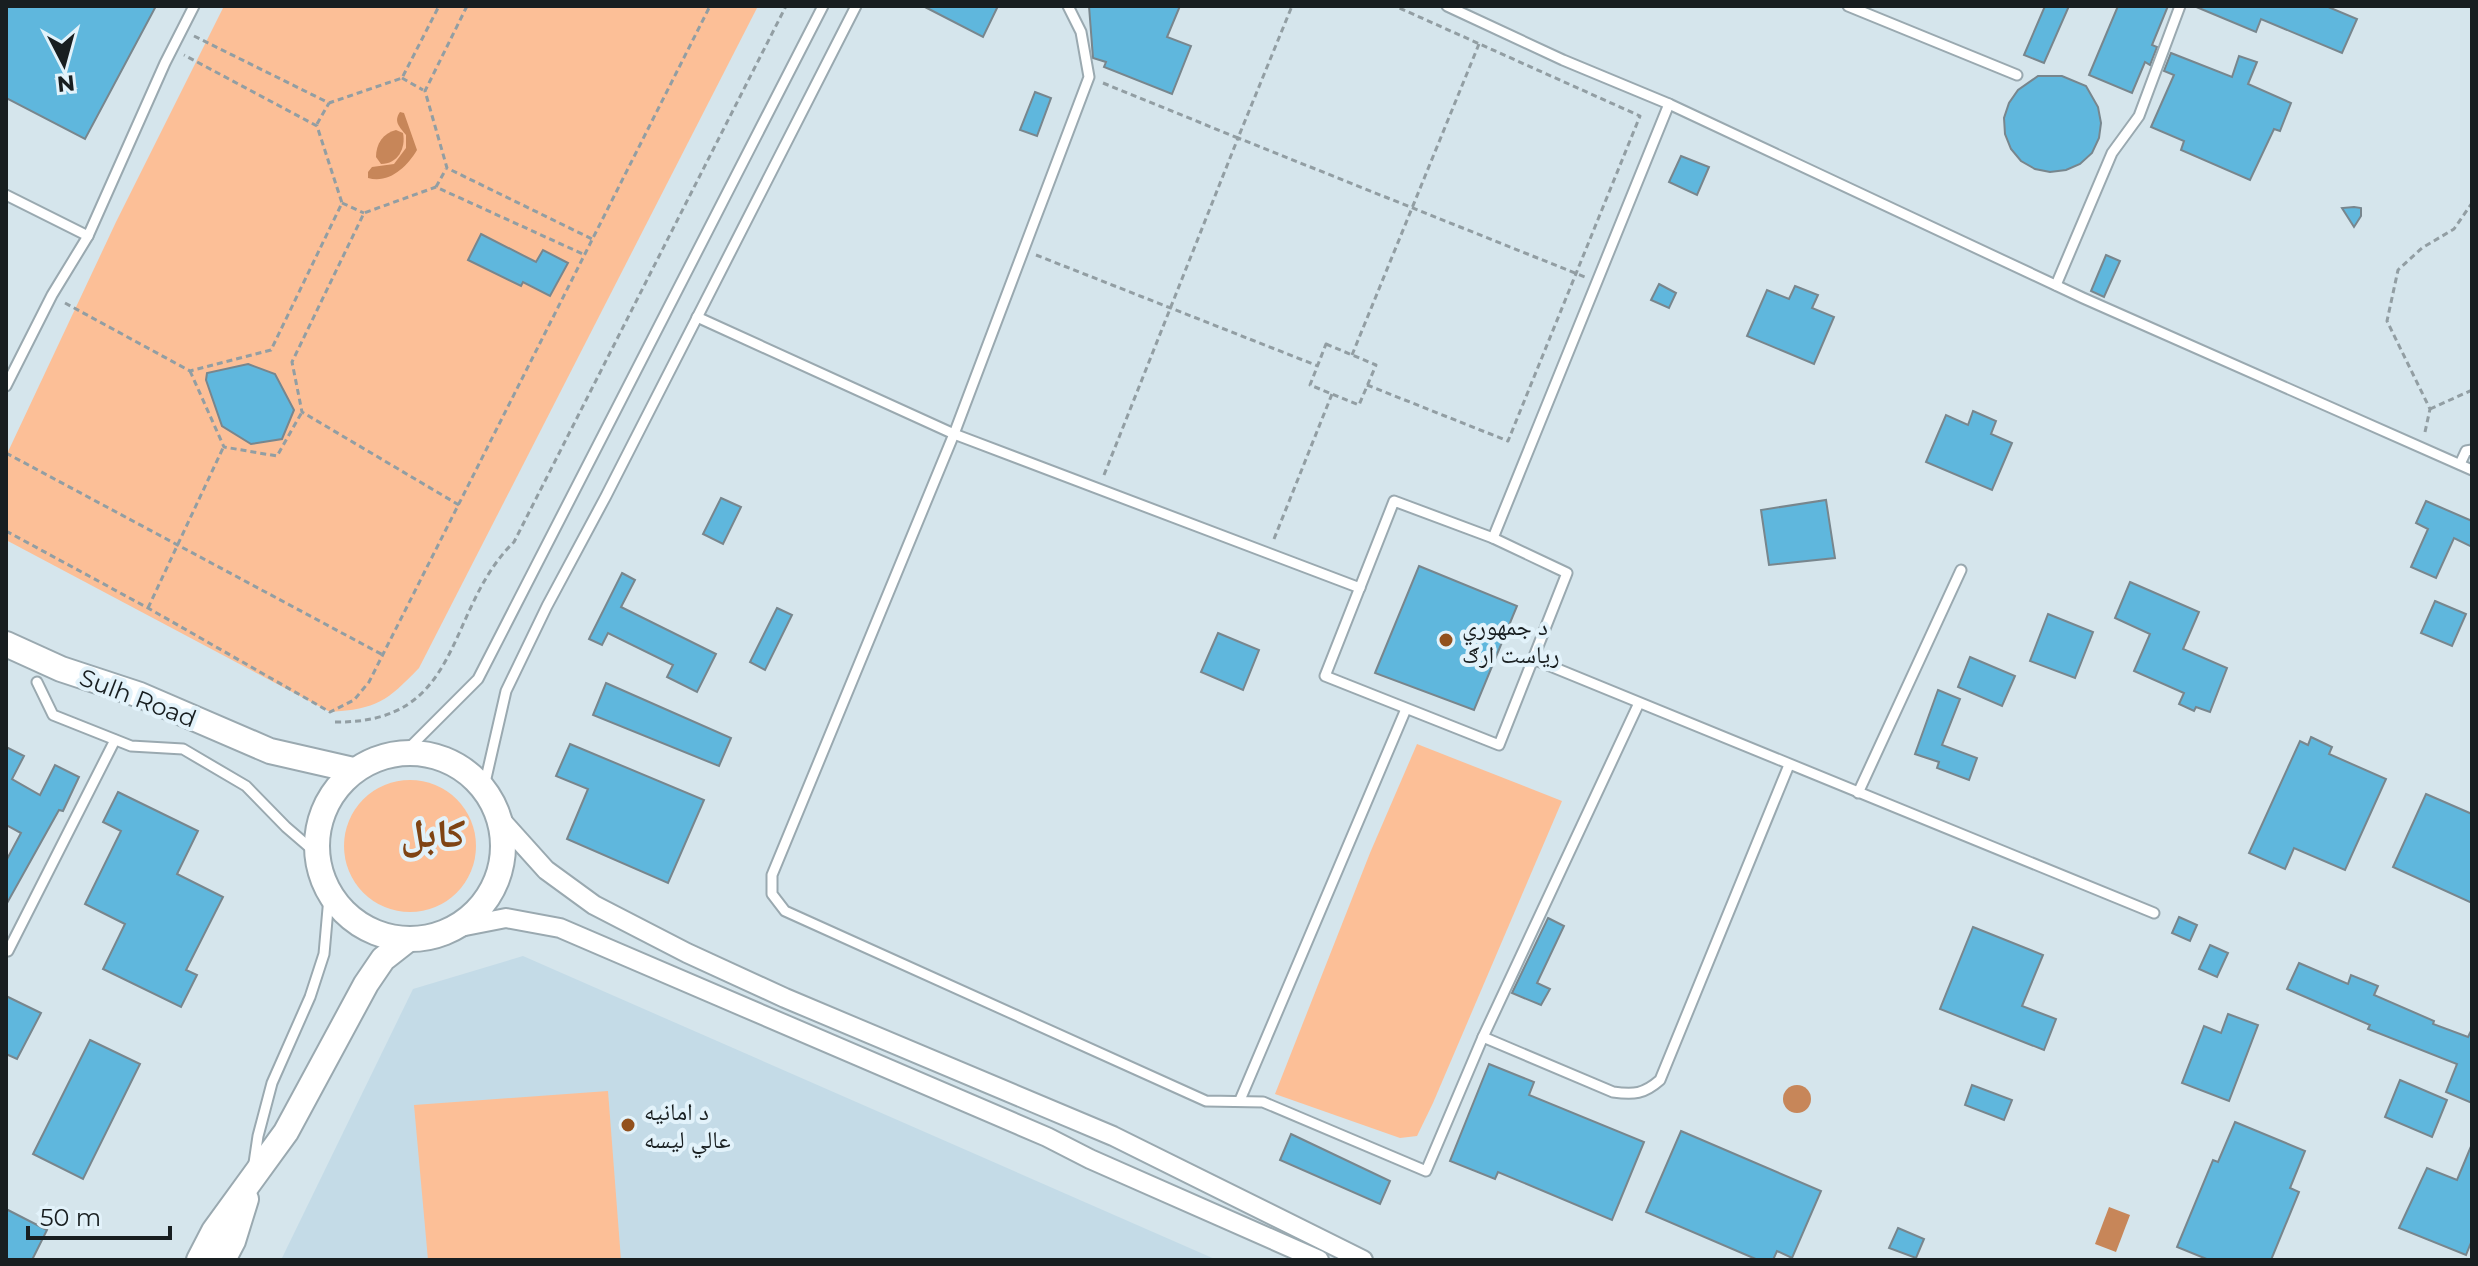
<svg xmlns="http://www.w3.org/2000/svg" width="2478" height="1266" viewBox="0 0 2478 1266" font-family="Montserrat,'Noto Naskh Arabic',sans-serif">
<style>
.built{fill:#c4dbe7}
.green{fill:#fcbf97}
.water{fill:#c78659}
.building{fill:#5fb7dd;stroke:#78868d;stroke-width:2}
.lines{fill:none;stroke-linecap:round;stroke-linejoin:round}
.service-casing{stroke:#9aa9b0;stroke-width:13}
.minor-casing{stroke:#9aa9b0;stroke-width:22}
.tertiary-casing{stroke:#9aa9b0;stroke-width:28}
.path{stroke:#929ea3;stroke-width:3;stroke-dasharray:6 4;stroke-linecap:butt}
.service{stroke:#fff;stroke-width:9}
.minor{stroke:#fff;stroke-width:18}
.tertiary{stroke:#fff;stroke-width:24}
.poi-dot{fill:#92511d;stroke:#e2f2fa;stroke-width:3}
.labels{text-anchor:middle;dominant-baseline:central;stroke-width:8;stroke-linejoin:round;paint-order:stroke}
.poi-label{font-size:24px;fill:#181e20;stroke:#e2f2fa;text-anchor:start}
.street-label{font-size:24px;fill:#181e20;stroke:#e2f2fa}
.town-label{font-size:40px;font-weight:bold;fill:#7f4414;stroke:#e2f2fa}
</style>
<rect width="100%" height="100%" fill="#d5e5ec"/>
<polygon class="built" points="523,956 1217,1260 281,1260 413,989"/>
<g class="green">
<path d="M 224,6 L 758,6 L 419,668 C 387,701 377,709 330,712 L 6,540 L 6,456 L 116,222 Z"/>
<polygon points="1417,744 1562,801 1433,1103 1417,1136 1400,1138 1275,1094 1370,853"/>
<circle cx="410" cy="846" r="66"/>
<polygon points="608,1091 621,1260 428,1260 414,1105"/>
</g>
<g class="water">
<path d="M 400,112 L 404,113 L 417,150 C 407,167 389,184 368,178 L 368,172 L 372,167 L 394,164 L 406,148 L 406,135 C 400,127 393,122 400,112 Z"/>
<path d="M 396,130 L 403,133 C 406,148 398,164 381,164 L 376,157 C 376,144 383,133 396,130 Z"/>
<circle cx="1797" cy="1099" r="14"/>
<polygon points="2109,1207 2130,1215 2116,1252 2095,1244"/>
</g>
<g class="building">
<polygon points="6,6 156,6 85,139 6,98"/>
<polygon points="923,6 998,6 983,37"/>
<polygon points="1089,6 1180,6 1167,37 1191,46 1172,94 1104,67 1106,62 1093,58"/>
<polygon points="2045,6 2069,6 2044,63 2024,55"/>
<polygon points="2118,6 2168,6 2152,45 2157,47 2150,65 2145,62 2132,93 2089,75"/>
<polygon points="2194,6 2326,6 2357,19 2342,53 2261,19 2256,32"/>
<polygon points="2171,53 2232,77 2239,56 2257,62 2248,84 2291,103 2280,131 2274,129 2250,180 2181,150 2184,141 2151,127 2174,75 2164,71"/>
<polygon points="2038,76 2062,76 2086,86 2098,107 2101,123 2099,138 2092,153 2080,164 2066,170 2050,172 2035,169 2021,161 2011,149 2005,134 2004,118 2009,103 2018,90"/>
<polygon points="1035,92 1051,98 1037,136 1020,130"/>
<polygon points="1681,156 1709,167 1697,195 1669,182"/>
<polygon points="2354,207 2361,208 2361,216 2354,227 2342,208"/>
<polygon points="481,234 536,262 543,250 568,263 550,296 523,282 521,286 468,260"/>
<polygon points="2106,255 2120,261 2104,297 2091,291"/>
<polygon points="1659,284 1676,293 1669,308 1651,300"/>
<polygon points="1795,286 1818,295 1812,308 1834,317 1814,364 1747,336 1767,290 1789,299"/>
<polygon points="248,364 275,374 294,410 282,439 251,444 222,426 206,380 207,373"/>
<polygon points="1973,411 1996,421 1991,434 2012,443 1992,490 1926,462 1946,415 1968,425"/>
<polygon points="721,498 741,507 723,544 703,534"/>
<polygon points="1826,500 1835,558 1769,565 1761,510"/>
<polygon points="2426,501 2472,521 2472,547 2454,538 2436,578 2411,567 2428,529 2416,523"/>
<polygon points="1419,566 1517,606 1474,710 1375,673"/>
<polygon points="622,573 635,580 621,607 716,654 697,692 667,677 673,665 608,633 602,645 589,639"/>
<polygon points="2130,582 2199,612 2183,649 2227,668 2210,712 2196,707 2194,711 2179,704 2184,693 2134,671 2150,634 2115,618"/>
<polygon points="2435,601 2466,614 2452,646 2421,633"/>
<polygon points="777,608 792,615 765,670 750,662"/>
<polygon points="2048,614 2093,632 2075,678 2030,661"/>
<polygon points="1218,633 1259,650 1243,690 1201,672"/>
<polygon points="1970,657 2015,676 2002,706 1958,687"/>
<polygon points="606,683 731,738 719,766 593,715"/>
<polygon points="1938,690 1960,699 1942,745 1977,758 1969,780 1937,768 1939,762 1915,754"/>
<polygon points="2311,737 2332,747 2329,754 2386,779 2345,870 2294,848 2285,869 2249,853 2300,741 2308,745"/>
<polygon points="570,744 704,800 668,883 567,839 588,789 556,776"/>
<polygon points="6,747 24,756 12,779 40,795 55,765 79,777 63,811 59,810 6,905 6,861 21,833 6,825"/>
<polygon points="118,792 198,831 177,874 223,897 186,970 197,975 181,1007 103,969 125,924 85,904 121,831 103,822"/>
<polygon points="2426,794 2472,814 2472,903 2393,867"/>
<polygon points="2179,917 2197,925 2190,941 2172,933"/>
<polygon points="1548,918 1564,926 1537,983 1550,989 1541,1005 1512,993"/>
<polygon points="1973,927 2043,955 2022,1006 2056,1019 2044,1050 1940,1009"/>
<polygon points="2210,945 2228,953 2217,977 2199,969"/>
<polygon points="2299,963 2348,984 2351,975 2378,986 2374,995 2434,1021 2433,1024 2468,1037 2472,1029 2472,1103 2446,1092 2457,1064 2368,1029 2370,1025 2287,989"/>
<polygon points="6,996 41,1013 17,1059 6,1054"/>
<polygon points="2228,1014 2258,1025 2229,1101 2182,1083 2204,1026 2221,1033"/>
<polygon points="90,1040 140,1064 83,1179 33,1154"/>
<polygon points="1489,1064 1534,1082 1529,1095 1644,1142 1612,1220 1498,1172 1495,1179 1450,1161"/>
<polygon points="2400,1080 2447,1100 2432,1137 2385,1117"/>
<polygon points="1972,1085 2012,1100 2004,1120 1965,1105"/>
<polygon points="2235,1122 2305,1151 2290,1188 2299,1192 2271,1260 2209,1260 2177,1247 2213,1160 2218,1162"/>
<polygon points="1681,1131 1821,1191 1792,1258 1777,1251 1773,1260 1758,1260 1646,1212"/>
<polygon points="1291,1134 1390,1181 1380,1204 1280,1160"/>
<polygon points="2472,1144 2472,1240 2466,1255 2399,1228 2427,1168 2457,1180"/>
<polygon points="6,1209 47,1230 32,1260 6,1260"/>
<polygon points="1898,1228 1924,1239 1916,1258 1889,1248"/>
</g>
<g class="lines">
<defs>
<g id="service">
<path d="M 1068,6 L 1081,32 L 1089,77 L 954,434 L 772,875 L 772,894 L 785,911 L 1206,1101 L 1263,1102 L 1426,1171 L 1483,1037 L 1613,1092 C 1634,1095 1644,1094 1660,1080 L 1789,765"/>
<polyline points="1447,6 1563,60 1669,104 2083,298 2472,470"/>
<polyline points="1848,6 2017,75"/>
<polyline points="6,195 88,236"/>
<polyline points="2056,285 2112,153 2139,116 2180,6"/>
<polyline points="697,317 954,434 1360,588"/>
<polyline points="6,386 52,295 88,236 165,63 194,6"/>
<polyline points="2460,464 2466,451 2472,450"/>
<polygon points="1394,501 1493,538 1567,573 1499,745 1325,676"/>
<polyline points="1493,538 1669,104"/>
<polyline points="1533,659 2154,913"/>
<polyline points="37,682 53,715 131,746 183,749 246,786 286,827 315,852"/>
<polyline points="405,752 478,679 823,6"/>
<polyline points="484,787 506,691 547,606 606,496 856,6"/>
<polyline points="1858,793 1961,570"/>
<polyline points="6,950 8,951 115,740"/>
<polyline points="1483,1037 1639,703"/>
<polyline points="1240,1100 1406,709"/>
<polyline points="254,1163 258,1136 272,1083 310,997 324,954 329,897"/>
</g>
<g id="minor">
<polyline points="501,820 546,870 594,905 687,953 785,998 1113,1136 1363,1260"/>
<polyline points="460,927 506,918 560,928 1047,1137 1090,1159 1319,1260"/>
</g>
<g id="tertiary">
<polyline points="6,644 61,669 140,695 270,751 353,770"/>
<circle cx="410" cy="846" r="93"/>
<polyline points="199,1260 214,1231 286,1132 366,984 383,959 406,941"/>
<polyline points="223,1260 233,1241 246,1199"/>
</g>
</defs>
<use href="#service" class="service-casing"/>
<use href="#minor" class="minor-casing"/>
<use href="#tertiary" class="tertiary-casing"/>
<g class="path">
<polyline points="467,6 425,91 447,168 592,239"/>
<polyline points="194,36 329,103 402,78 439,6"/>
<polyline points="402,78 423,90"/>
<polyline points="1103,83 1238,138 1292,6"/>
<polyline points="317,124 329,103"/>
<polyline points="436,187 446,169"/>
<polyline points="342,203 364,213"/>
<polyline points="1036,255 1318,366"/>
<polyline points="65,303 190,371 271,350 342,203 317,126 184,55"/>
<polygon points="1326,344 1376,365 1359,405 1310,385"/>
<polyline points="1352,355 1479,44"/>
<polyline points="190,371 224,447 277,456 302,412"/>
<polyline points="1367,385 1508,441 1640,116 1395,6"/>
<polyline points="2430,409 2472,390"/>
<polyline points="2425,432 2430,409 2387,321 2398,270 2422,248 2454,229 2472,203"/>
<polyline points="6,453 383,655"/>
<polyline points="1104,475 1238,138 1585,277"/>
<polyline points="459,505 302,412 292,362 364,213 436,187 585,255"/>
<polyline points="6,531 148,608 330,712 354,700 369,682 710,6"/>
<polyline points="1274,539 1332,394"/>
<polyline points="148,608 223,448"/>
<path d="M 335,722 C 465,724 444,610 514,542 L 786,6"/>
</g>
<use href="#service" class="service"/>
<use href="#minor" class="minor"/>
<use href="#tertiary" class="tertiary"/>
</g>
<g class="poi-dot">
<circle cx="1446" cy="640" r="8"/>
<circle cx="628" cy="1125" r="8"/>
</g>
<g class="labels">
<g class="poi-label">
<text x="1462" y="626">د جمهوري<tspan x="1462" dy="28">ریاست ارګ</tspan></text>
<text x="644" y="1111">د امانیه<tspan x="644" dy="28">عالي لیسه</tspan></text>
</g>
<g class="street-label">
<text transform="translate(138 698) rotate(21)">Sulh Road</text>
</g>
<g class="town-label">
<text x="433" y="832">کابل</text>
</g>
</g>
<rect width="2478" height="1266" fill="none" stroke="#181e20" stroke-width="16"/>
<g transform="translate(64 64) rotate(174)" stroke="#e2f2fa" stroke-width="6" paint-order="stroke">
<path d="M0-6L14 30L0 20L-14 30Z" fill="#181e20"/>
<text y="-12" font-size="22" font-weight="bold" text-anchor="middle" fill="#181e20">N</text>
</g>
<path d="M28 1226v12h142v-12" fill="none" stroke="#181e20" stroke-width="4"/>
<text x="40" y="1226" font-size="24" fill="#181e20" stroke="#e2f2fa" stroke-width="6" paint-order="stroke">50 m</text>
</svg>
